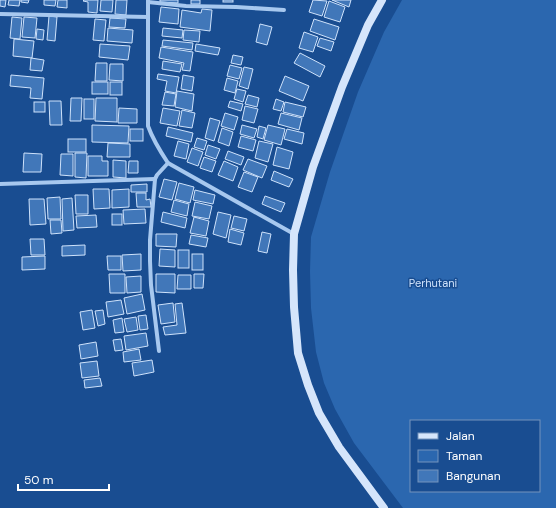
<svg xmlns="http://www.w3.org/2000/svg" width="556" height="508" viewBox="0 0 556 508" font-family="'DM Sans',sans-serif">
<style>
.green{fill:#2b67af;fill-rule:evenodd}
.building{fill:#4177b9;stroke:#cee2fb}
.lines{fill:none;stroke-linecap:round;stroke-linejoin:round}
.minor{stroke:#a7c8ef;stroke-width:4}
.secondary{stroke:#d5e5fb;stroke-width:8}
.labels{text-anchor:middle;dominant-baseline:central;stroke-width:3;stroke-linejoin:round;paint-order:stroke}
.park-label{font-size:11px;fill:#cee2fb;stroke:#194d91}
</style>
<rect width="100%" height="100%" fill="#194d91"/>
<path class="green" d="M 402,0 L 556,0 L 556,508 L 403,508 L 354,443 L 335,409 L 324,383 L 316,352 L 311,308 L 310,271 L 311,237 L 330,172 L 358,92 L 384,32 ZM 411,421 L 539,421 L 539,491 L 411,491 Z"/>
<g class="building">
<polygon points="0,0 6,0 5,7 0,6"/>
<polygon points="9,0 20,0 19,6 8,5"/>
<polygon points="21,0 29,0 28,3 21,2"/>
<polygon points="44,0 56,0 55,6 44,5"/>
<polygon points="58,0 67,0 67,8 57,7"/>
<polygon points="84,0 98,0 97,13 88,12 88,2 83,1"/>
<polygon points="101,0 113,0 112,12 100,11"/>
<polygon points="116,0 127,0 126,15 115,14"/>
<polygon points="160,0 178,0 178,3 160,2"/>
<rect x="191" y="0" width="9" height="4"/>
<rect x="223" y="0" width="10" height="2"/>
<polygon points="313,0 327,1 322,16 309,12"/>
<polygon points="332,0 351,0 349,7"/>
<polygon points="329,1 345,7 340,22 324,17"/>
<polygon points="161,7 179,9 178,24 159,22"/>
<polygon points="202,9 212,10 210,31 180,27 182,10 201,13"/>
<polygon points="49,16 57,17 55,41 47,40"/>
<polygon points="12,17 22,18 20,39 10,38"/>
<polygon points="24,17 37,18 35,38 22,37"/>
<polygon points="110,18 126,19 125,28 109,27"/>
<polygon points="95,19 106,20 104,41 93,40"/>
<polygon points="314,19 339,27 335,40 310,31"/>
<polygon points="260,24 272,27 267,45 256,42"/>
<polygon points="108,28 133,30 132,43 107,41"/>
<polygon points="163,28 183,30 182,38 162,36"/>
<polygon points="37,29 44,30 43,40 36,39"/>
<polygon points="184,30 200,31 199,42 183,40"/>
<polygon points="304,32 318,37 313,52 299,48"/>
<polygon points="320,38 334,42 331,51 317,46"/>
<polygon points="14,39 34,41 32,58 13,56"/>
<polygon points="163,40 193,43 192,50 162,46"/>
<polygon points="100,44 130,46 128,60 99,57"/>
<polygon points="196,44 220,48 218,55 195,51"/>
<polygon points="161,47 193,52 190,71 182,70 184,63 159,58"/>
<polygon points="300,53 325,66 320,77 294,63"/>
<polygon points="233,55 243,57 241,65 231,63"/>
<polygon points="31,58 44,60 42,71 30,70"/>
<polygon points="163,61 182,64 180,72 162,69"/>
<polygon points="96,63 107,63 107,81 95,81"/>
<polygon points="110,64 123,64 123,81 109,80"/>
<polygon points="230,65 242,68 239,79 227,76"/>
<polygon points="244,67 253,69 248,89 239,86"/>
<polygon points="158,74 179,77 176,93 165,91 167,81 157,79"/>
<polygon points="11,75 44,78 42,99 30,98 31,88 10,86"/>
<polygon points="183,75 194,77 192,91 181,89"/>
<polygon points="285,76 309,86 303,101 279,91"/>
<polygon points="227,78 238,81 235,93 224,90"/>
<rect x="92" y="82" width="16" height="12"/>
<rect x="110" y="82" width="12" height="13"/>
<polygon points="237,89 246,91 243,102 234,99"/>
<polygon points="177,91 194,94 192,111 175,107"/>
<polygon points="165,92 176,94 174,106 162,105"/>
<polygon points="248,95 259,98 257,107 245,104"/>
<polygon points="71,98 82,98 81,121 70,121"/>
<polygon points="96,98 117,98 117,122 95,121"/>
<rect x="84" y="99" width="10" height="20"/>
<polygon points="276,99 284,102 281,111 273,109"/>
<polygon points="49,101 61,101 62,125 50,125"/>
<polygon points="230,101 243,104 241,111 228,107"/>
<rect x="34" y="102" width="11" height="10"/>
<polygon points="285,102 306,107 303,117 283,112"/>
<polygon points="245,106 258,109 254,123 242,120"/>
<polygon points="119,108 137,109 137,123 118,123"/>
<polygon points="163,108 180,111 177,126 160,123"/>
<polygon points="182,110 195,113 192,128 179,126"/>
<polygon points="225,113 238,117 234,130 221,126"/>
<polygon points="281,113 302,118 299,130 278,124"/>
<polygon points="210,118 220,121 214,141 205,138"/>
<polygon points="92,125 129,126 128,143 92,142"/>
<polygon points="242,125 257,129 254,138 240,134"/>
<polygon points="268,125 285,129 281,145 264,140"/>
<polygon points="259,126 266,128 263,139 257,137"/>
<polygon points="168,127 193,133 191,142 166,136"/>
<polygon points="222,128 233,132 229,146 218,142"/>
<rect x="130" y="129" width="13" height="12"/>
<polygon points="287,129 304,133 302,144 284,139"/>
<polygon points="241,136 256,140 253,151 238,147"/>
<polygon points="197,138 207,141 204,150 194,147"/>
<rect x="68" y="139" width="18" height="13"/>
<polygon points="178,141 189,144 186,159 174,156"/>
<polygon points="259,141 273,144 268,162 255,158"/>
<polygon points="108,143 130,144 130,157 107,157"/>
<polygon points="208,145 220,149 216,159 205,155"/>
<polygon points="277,147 293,152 289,169 273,165"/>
<polygon points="192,148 203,152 198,166 187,162"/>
<polygon points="228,151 244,157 241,165 225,159"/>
<polygon points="24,153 42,154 41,172 23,172"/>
<polygon points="75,153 87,153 86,178 75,177"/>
<polygon points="61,154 73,154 73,176 60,175"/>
<polygon points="88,156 102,156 102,161 108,161 108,176 88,176"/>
<polygon points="204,157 216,161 212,172 200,168"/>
<polygon points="248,159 267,166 262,178 243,170"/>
<polygon points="113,160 126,161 126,178 113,177"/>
<polygon points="129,161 138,161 138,173 128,173"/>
<polygon points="224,161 238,167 233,181 218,175"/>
<polygon points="274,171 293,179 289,187 271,180"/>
<polygon points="244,172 258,177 252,192 238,187"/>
<polygon points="164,179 177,182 172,200 159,197"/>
<polygon points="179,183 194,187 190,203 175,199"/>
<polygon points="147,184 147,192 131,192 131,185"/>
<polygon points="93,189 109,189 110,208 94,209"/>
<polygon points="129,189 129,207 112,208 112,190"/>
<polygon points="195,190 215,195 213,204 193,200"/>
<polygon points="136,193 146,193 146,200 150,199 151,207 137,207"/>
<polygon points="75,195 88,195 88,214 76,214"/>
<polygon points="265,196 285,203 281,212 262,204"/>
<polygon points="60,197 61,219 48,219 47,198"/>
<polygon points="72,198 74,230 63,231 62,199"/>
<polygon points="29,199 44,199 46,224 30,225"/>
<polygon points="174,200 189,204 187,216 171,212"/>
<polygon points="195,202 212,206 209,219 192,216"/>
<polygon points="145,209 146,223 124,224 123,210"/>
<polygon points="163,212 187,218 185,228 161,222"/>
<polygon points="218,212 231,215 226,238 213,234"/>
<rect x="112" y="214" width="10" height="11"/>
<polygon points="96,215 97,227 77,228 76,216"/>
<polygon points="234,216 247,219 244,231 231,228"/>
<polygon points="194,217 209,221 206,236 190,233"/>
<polygon points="50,220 61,220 62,233 51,234"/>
<polygon points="230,229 244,233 241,245 228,242"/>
<polygon points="262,232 271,234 267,253 258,251"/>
<polygon points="156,234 177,234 176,247 156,246"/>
<polygon points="191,235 208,238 206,247 189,244"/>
<polygon points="30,239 44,239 45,255 31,255"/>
<polygon points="85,245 85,255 62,256 62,246"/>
<polygon points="160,249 175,250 175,267 159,266"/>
<rect x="178" y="250" width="11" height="18"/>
<polygon points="141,254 141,270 123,271 122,255"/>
<rect x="192" y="254" width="11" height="16"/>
<polygon points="45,256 45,269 22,270 22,257"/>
<polygon points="107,256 121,256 121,270 108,270"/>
<polygon points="109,274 125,274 125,293 110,293"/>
<polygon points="156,274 175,274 175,293 156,292"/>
<polygon points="194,274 204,274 203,288 194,288"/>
<polygon points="178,275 191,275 191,289 177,289"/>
<polygon points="141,276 141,292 127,293 126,277"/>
<polygon points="142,294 145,310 127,314 124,298"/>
<polygon points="121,300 124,314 108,317 106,302"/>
<polygon points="173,303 175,322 161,324 158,305"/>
<polygon points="182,303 186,333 165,335 163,327 177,325 175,304"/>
<polygon points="92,310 95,328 83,330 80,312"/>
<polygon points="103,310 105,324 98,326 95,311"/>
<polygon points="146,315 148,329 140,330 138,316"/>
<polygon points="136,317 138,330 127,332 124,319"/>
<polygon points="122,318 124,332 115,333 113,320"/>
<polygon points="146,333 148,346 126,350 124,336"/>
<polygon points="121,339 123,350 115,351 113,340"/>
<polygon points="96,342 98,356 81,359 79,345"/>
<polygon points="139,349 141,360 124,362 123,352"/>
<polygon points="152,360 154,372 134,376 132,363"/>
<polygon points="97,361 99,376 82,378 80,363"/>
<polygon points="100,378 102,386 85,388 84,380"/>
</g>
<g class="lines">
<g class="minor">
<path d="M 148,0 L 148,126 C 153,140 160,151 168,163 L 294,234"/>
<polyline points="148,2 186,6 236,7 284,10"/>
<polyline points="0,14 148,17"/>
<polyline points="0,184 155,179"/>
<polyline points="159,351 151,285 150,261 150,240 155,179 157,175 168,163"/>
</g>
<polyline class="secondary" points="382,0 368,25 342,87 313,167 294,234 293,270 294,307 298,353 308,385 319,413 339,447 384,508"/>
</g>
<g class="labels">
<g class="park-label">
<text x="433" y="283">Perhutani</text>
</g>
</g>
<rect x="410" y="420" width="130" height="72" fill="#194d91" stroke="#7594bd"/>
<rect x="418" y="433" width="20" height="6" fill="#d5e5fb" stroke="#7594bd"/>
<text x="446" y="440" font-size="12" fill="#ffffff">Jalan</text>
<rect x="418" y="450" width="20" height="12" fill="#2b67af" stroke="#7594bd"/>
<text x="446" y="460" font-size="12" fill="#ffffff">Taman</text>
<rect x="418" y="470" width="20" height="12" fill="#4177b9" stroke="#7594bd"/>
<text x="446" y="480" font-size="12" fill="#ffffff">Bangunan</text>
<path d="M18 484v6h91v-6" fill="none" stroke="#ffffff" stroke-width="2"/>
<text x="24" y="484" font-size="12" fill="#ffffff" stroke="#194d91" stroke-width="3" paint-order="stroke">50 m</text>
</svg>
